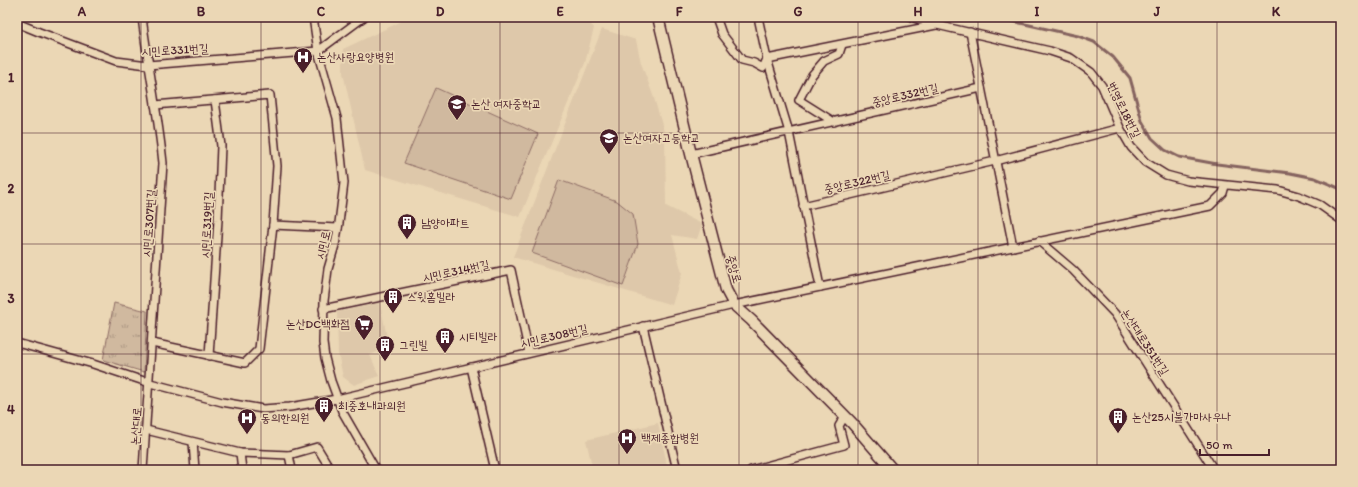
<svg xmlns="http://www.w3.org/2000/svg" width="1358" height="487" viewBox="0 0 1358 487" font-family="Itim,'Poor Story',sans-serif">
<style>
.built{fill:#dec8aa}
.grass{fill:url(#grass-tufts);stroke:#8d6c65}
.pitch{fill:#d0b99f;stroke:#8d6c65}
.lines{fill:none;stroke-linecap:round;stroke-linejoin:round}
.stream{stroke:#85635f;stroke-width:3}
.street-casing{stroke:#4a1f2b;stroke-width:10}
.secondary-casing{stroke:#4a1f2b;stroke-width:13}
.street{stroke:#ebd7b5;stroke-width:7}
.secondary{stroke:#ebd7b5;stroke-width:10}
.grid{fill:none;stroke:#4a1f2b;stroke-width:1;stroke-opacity:0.55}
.labels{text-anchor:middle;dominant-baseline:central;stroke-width:3.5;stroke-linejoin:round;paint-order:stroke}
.street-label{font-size:12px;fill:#4a1f2b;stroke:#ebd7b5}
.poi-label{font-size:12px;fill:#4a1f2b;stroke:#ebd7b5;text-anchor:start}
.neatline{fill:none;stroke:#4a1f2b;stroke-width:1.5}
.grid-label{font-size:13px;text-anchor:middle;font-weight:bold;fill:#4a1f2b}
</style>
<defs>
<pattern id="grass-tufts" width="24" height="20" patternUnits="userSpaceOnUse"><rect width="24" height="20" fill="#d0b99f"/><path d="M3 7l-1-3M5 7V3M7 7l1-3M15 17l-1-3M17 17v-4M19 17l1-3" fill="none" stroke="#ab9682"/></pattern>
</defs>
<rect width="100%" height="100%" fill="#ebd7b5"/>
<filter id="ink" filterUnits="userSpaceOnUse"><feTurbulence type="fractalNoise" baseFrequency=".025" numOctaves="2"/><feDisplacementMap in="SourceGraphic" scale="8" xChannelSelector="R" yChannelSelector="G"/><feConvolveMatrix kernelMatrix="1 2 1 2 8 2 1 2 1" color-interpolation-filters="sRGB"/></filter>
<g filter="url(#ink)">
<g class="built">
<polygon points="407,17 585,17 594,28 585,63 520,217 365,170 343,73 343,49 398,23"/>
<polygon points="602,29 636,40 641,63 654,98 665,135 666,206 702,224 697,239 672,235 682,273 672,305 513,257"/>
<polygon points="380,303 389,347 370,355 379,376 354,385 343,377 338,353 337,312"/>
<polygon points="658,423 668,470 593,470 586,440"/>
</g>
<polygon class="grass" points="114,303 147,311 144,372 103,360"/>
<g class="pitch">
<polygon points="436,88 538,134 511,199 404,163"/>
<polygon points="559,180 617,201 633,214 638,244 623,286 532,253"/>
</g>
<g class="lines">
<polyline class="stream" points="994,17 1078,36 1094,42 1113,57 1130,78 1142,121 1152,138 1165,150 1179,157 1217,164 1290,173 1315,178 1341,189"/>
<defs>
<g id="street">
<path d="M 142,17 C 148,66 158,114 163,163 L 143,470"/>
<polyline points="313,17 318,51 337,118 344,183 339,223 335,245 328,269 324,301 323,343 325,358 331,381 342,411 376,470"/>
<polyline points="716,17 722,34 742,60 754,63 763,68 767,59"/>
<polyline points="758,17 767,59 789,132 820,287"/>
<polyline points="911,17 937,25 1050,51 1071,58 1091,72 1102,86 1120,128 1131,147 1145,162 1166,175 1188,181 1278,190 1299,196 1320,205 1341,220"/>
<polyline points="17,23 39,32 116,61 148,65 318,51"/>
<polyline points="970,32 1013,247"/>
<polyline points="318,51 364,17"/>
<polyline points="767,59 936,25"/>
<polyline points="834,122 799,100 812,75 824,61 839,54 842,45"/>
<polyline points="691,154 981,88"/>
<polyline points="803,206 995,161 1120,128"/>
<polyline points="273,225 338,228"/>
<polyline points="1039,241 1073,270 1115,314 1214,470"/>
<polyline points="323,309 511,270 529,353"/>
<polyline points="643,326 677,470"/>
<polyline points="17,343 93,364 150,383 222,402 263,409 290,407 337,399 734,305 1210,206 1223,193 1225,186"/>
<polyline points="152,343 245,363 259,349 273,225 277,166 270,95 155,105"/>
<polyline points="209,356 218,220 221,146 215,100"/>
<polyline points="471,367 495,470"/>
<polyline points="146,430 240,453 289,455 317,447 331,470"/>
<polyline points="193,442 195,470"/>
<polyline points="240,453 242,470"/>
<polyline points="289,455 292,470"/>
<polyline points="751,470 844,445 839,426 845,416"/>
</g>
<polyline id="secondary" points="658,17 691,154 726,290 734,305 751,320 852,423 893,470"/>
</defs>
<use href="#street" class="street-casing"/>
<use href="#secondary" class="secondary-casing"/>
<use href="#street" class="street"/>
<use href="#secondary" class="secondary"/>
</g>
</g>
<path class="grid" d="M 141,17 L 141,470M 261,17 L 261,470M 380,17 L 380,470M 500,17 L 500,470M 619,17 L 619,470M 739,17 L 739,470M 858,17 L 858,470M 978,17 L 978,470M 1097,17 L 1097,470M 1217,17 L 1217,470M 17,133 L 1341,133M 17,244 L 1341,244M 17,354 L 1341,354"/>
<defs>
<symbol id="hospital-pin" viewBox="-11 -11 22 30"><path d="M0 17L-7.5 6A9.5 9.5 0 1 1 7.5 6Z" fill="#4a1f2b" stroke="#ebd7b5"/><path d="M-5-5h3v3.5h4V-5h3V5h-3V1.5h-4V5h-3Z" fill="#fff"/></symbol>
<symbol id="school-pin" viewBox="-11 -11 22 30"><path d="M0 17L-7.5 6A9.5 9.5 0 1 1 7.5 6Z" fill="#4a1f2b" stroke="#ebd7b5"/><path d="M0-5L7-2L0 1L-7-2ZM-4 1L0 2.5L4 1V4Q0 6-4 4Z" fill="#fff"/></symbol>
<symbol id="building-pin" viewBox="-11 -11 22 30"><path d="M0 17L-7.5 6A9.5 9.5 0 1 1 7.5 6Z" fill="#4a1f2b" stroke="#ebd7b5"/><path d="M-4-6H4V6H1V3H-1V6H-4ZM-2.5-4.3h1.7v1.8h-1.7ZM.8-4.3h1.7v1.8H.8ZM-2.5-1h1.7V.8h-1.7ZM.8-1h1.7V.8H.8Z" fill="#fff"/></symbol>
<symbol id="supermarket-pin" viewBox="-11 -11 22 30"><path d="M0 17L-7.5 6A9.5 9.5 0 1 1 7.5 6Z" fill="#4a1f2b" stroke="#ebd7b5"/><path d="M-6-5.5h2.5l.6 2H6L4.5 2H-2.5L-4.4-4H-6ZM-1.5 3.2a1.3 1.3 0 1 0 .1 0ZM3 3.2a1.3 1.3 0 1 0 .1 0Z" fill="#fff"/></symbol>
</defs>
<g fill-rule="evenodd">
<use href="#hospital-pin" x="292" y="46" width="22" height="30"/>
<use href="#school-pin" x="446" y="93" width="22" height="30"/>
<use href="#school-pin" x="598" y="127" width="22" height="30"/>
<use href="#building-pin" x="396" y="212" width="22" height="30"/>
<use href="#building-pin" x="382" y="286" width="22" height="30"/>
<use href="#supermarket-pin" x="353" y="313" width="22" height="30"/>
<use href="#building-pin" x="434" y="326" width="22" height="30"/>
<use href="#building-pin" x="374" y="334" width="22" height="30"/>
<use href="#building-pin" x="313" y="395" width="22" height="30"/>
<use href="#building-pin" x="1107" y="406" width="22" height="30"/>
<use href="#hospital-pin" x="236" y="407" width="22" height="30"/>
<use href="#hospital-pin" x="616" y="427" width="22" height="30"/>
</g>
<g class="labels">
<g class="street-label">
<text transform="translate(175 50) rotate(-3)">시민로331번길</text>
<text transform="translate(905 95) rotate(-13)">중앙로332번길</text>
<text transform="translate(1124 110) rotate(64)">번영로18번길</text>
<text transform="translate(857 182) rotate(-13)">중앙로322번길</text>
<text transform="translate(149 223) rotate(-86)">시민로307번길</text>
<text transform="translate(207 225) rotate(-87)">시민로319번길</text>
<text transform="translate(323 245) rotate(-76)">시민로</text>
<text transform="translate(734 269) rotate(74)">중앙로</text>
<text transform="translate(456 271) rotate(-12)">시민로314번길</text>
<text transform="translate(554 336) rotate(-13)">시민로308번길</text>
<text transform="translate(1145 342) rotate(57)">논산대로351번길</text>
<text transform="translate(136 426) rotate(-86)">논산대로</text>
</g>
<g class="poi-label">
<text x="317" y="57">논산사랑요양병원</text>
<text x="471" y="104">논산 여자중학교</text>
<text x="623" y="138">논산여자고등학교</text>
<text x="421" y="223">남양아파트</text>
<text x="407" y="297">스윗홈빌라</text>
<text x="350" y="324" text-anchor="end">논산DC백화점</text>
<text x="459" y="337">시티빌라</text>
<text x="399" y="345">그린빌</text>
<text x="338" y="406">최중호내과의원</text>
<text x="1132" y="417">논산25시불가마사우나</text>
<text x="261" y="418">동의한의원</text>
<text x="641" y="438">백제종합병원</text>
</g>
</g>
<rect width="1358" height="487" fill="none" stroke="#ebd7b5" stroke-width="44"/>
<path d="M1200 449v6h69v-6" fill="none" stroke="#4a1f2b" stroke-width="2"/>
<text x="1206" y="449" font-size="12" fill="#4a1f2b" stroke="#ebd7b5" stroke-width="3" paint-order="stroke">50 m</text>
<rect x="22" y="22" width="1314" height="443" class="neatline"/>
<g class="grid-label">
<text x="82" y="16">A</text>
<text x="201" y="16">B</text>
<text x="321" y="16">C</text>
<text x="440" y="16">D</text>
<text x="560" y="16">E</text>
<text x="679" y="16">F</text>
<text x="798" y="16">G</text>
<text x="918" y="16">H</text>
<text x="1037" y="16">I</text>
<text x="1157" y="16">J</text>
<text x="1276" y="16">K</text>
<text x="11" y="82">1</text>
<text x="11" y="193">2</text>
<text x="11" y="303">3</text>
<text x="11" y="414">4</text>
</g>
</svg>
